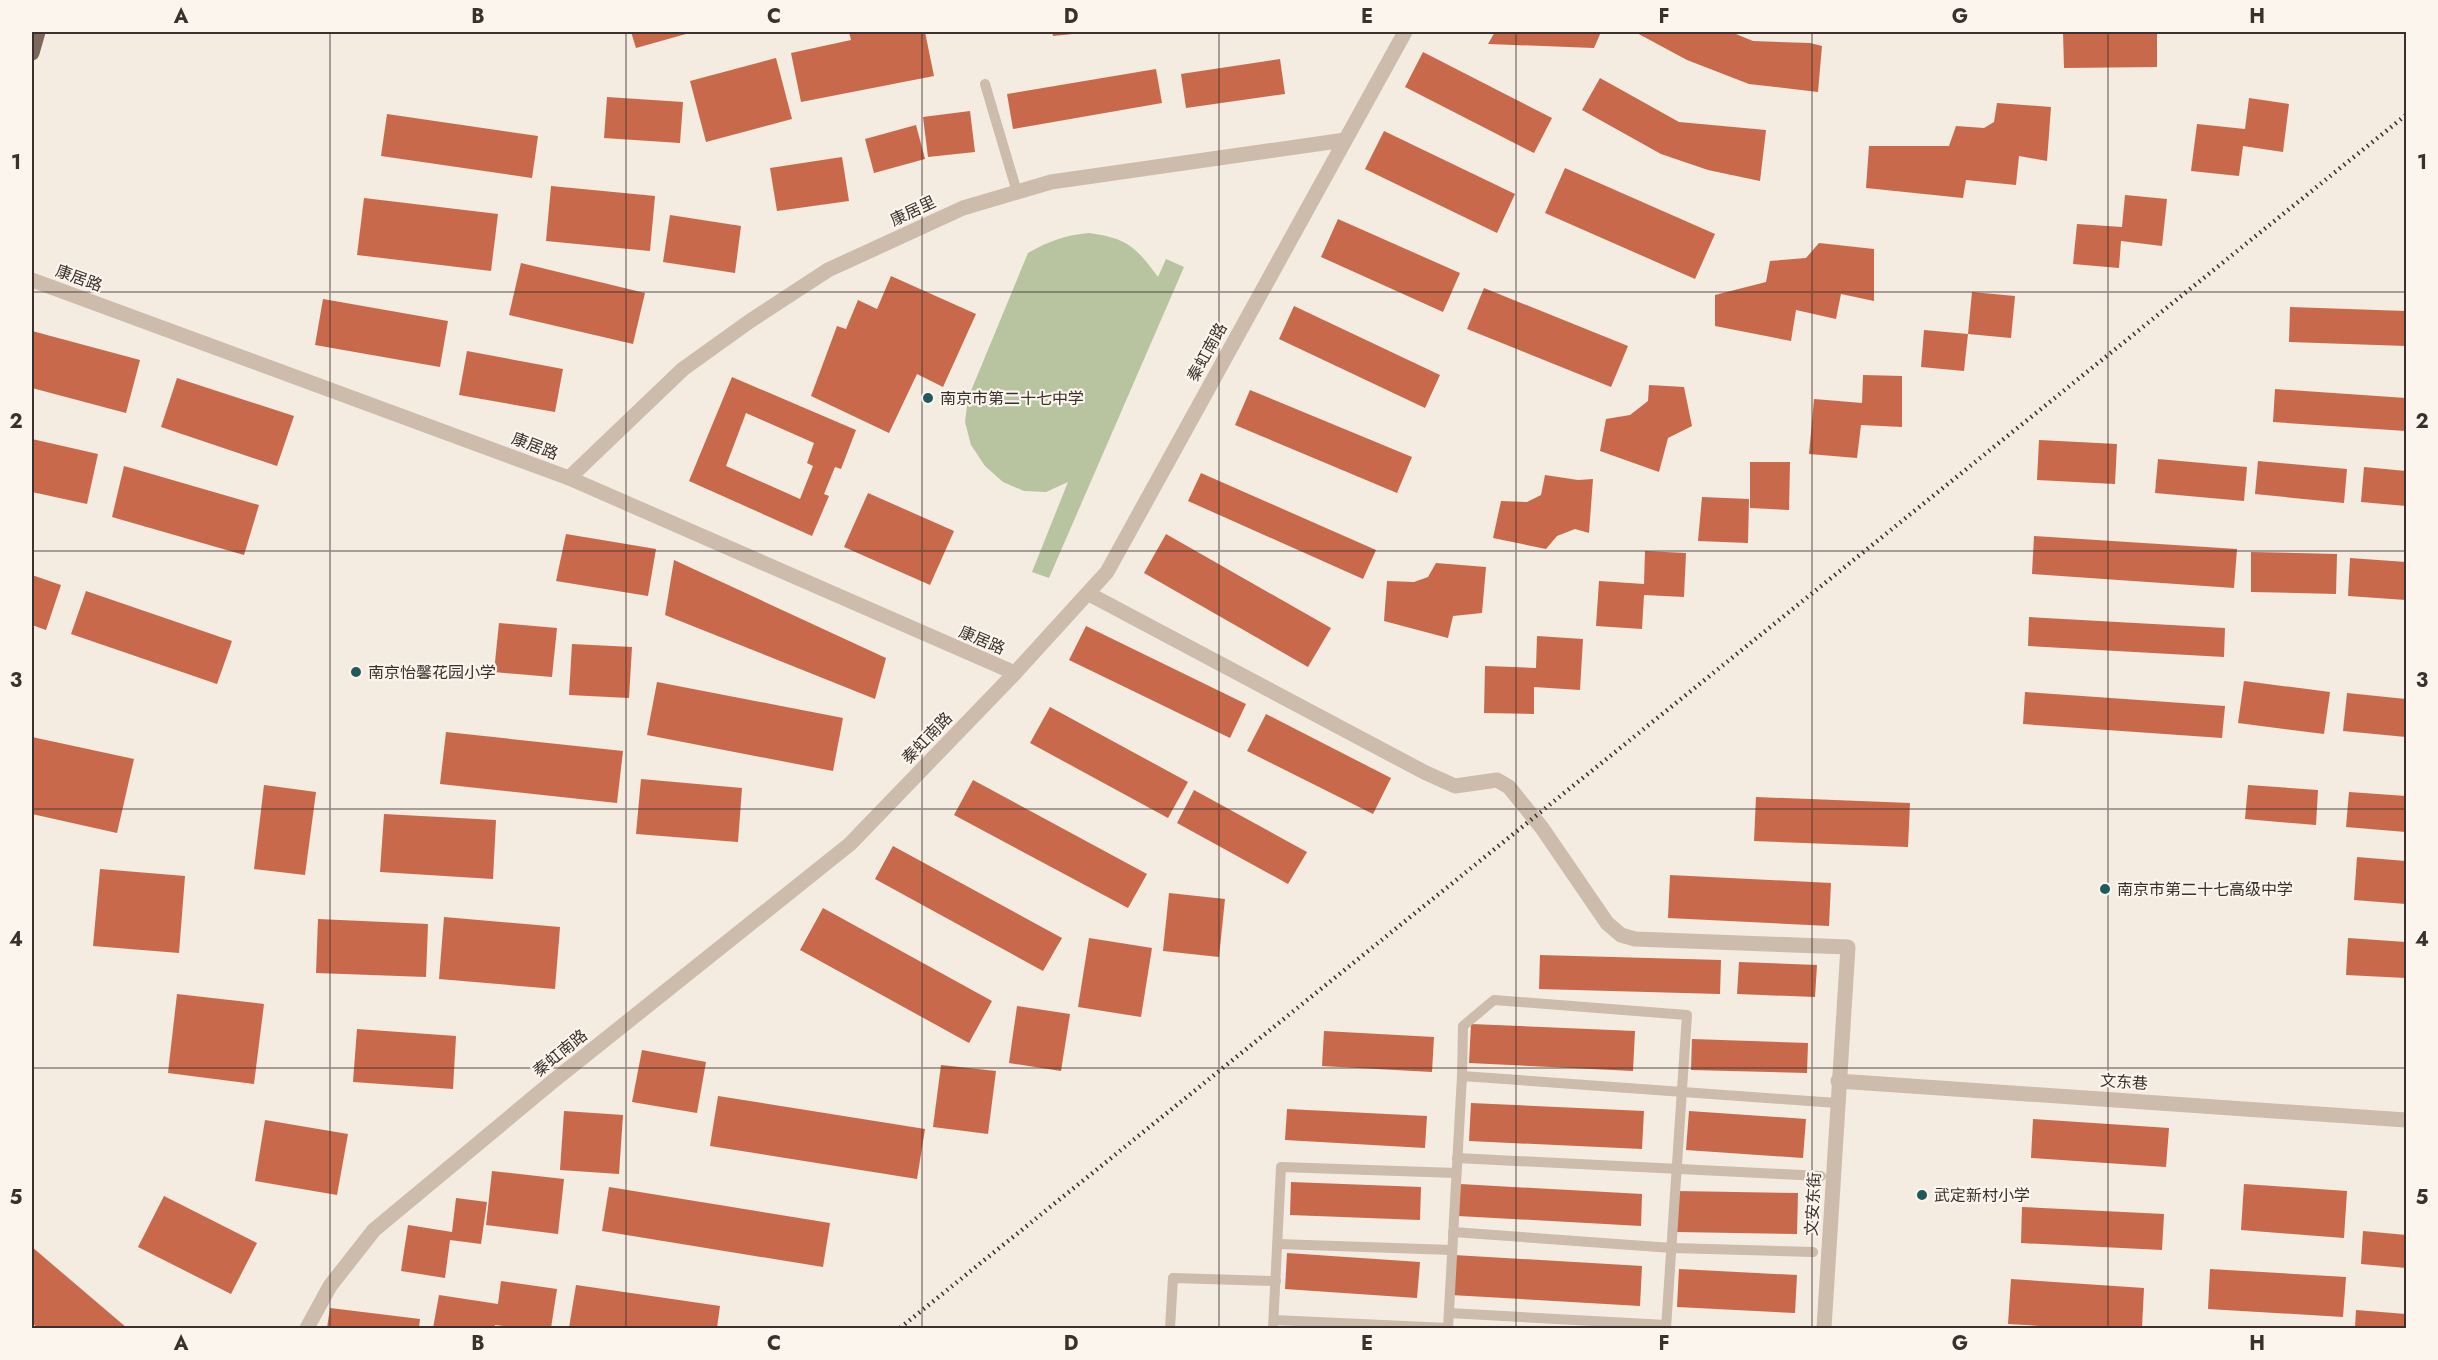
<svg xmlns="http://www.w3.org/2000/svg" width="2438" height="1360" viewBox="0 0 2438 1360" font-family="Jost,'Noto Sans SC',sans-serif">
<style>
.green{fill:#b8c4a0}
.building{fill:#c8694b;fill-rule:evenodd}
.lines{fill:none;stroke-linecap:round;stroke-linejoin:round}
.lane{stroke:#cdbbac;stroke-width:10}
.street{stroke:#cdbbac;stroke-width:15}
.primary{stroke:#7d675c;stroke-width:15}
.rail{stroke:#3b302b;stroke-width:4.5;stroke-dasharray:1.5 4.5;stroke-linecap:butt}
.grid{fill:none;stroke:#3b302b;stroke-width:1.5;stroke-opacity:0.55}
.poi-dot{fill:#1f5a5e;stroke:#fbf5ee;stroke-width:2}
.labels{text-anchor:middle;dominant-baseline:central;stroke-width:4.5;stroke-linejoin:round;paint-order:stroke}
.street-label{font-size:16px;fill:#3b302b;stroke:#fbf5ee}
.poi-label{font-size:16px;fill:#3b302b;stroke:#fbf5ee;text-anchor:start}
.neatline{fill:none;stroke:#3b302b;stroke-width:2}
.grid-label{font-size:20px;text-anchor:middle;font-weight:bold;fill:#3b302b}
</style>
<rect width="100%" height="100%" fill="#f4ebe1"/>
<path class="green" d="M 1089,233 C 1127,238 1136,247 1158,277 L 1166,259 L 1184,267 L 1049,578 L 1032,572 L 1068,482 L 1046,492 L 1024,491 L 1003,482 L 985,466 L 971,445 L 965,422 L 968,398 L 1028,253 C 1049,241 1066,235 1089,233 Z"/>
<g class="building">
<polygon points="631,32 693,32 636,48"/>
<polygon points="849,32 925,32 934,76 801,102 791,53 851,40"/>
<polygon points="1052,32 1082,32 1082,33 1053,36"/>
<polygon points="1495,32 1601,32 1594,48 1488,44"/>
<polygon points="1635,32 1731,32 1753,41 1810,43 1822,46 1818,92 1749,84 1687,60"/>
<polygon points="2063,32 2157,32 2157,67 2064,68"/>
<polygon points="1423,52 1552,118 1534,153 1405,87"/>
<polygon points="776,58 792,119 706,142 690,81"/>
<polygon points="1280,59 1285,94 1186,108 1181,74"/>
<polygon points="1156,69 1162,103 1013,129 1007,94"/>
<polygon points="1600,78 1679,122 1766,130 1760,181 1708,170 1661,154 1582,110"/>
<polygon points="607,97 683,102 680,143 604,138"/>
<polygon points="2249,98 2289,104 2283,152 2243,146 2239,176 2191,171 2197,124 2245,129"/>
<polygon points="1997,103 2051,107 2047,161 2019,156 2016,185 1966,180 1963,198 1866,188 1869,146 1949,146 1956,126 1984,128 1994,122"/>
<polygon points="970,111 975,152 928,157 923,117"/>
<polygon points="387,114 538,136 532,178 381,156"/>
<polygon points="916,125 925,159 874,173 865,139"/>
<polygon points="1384,131 1515,194 1497,233 1365,169"/>
<polygon points="842,157 849,201 777,211 770,168"/>
<polygon points="1565,168 1715,234 1695,279 1545,213"/>
<polygon points="551,186 655,196 650,251 546,241"/>
<polygon points="2125,195 2167,199 2162,246 2121,241 2119,268 2073,264 2077,224 2122,227"/>
<polygon points="364,198 498,214 491,271 357,255"/>
<polygon points="670,215 741,226 735,273 663,262"/>
<polygon points="1338,219 1460,273 1443,312 1321,257"/>
<polygon points="1819,243 1874,249 1874,301 1841,294 1836,319 1796,310 1791,341 1715,326 1715,295 1766,282 1770,261 1806,258"/>
<polygon points="521,263 645,293 633,344 509,315"/>
<polygon points="891,276 976,314 943,387 917,374 889,433 811,396 837,326 846,329 858,300 877,309"/>
<polygon points="1484,288 1628,346 1611,387 1467,329"/>
<polygon points="1972,292 2015,296 2011,338 1968,334 1964,371 1921,367 1924,330 1968,334"/>
<polygon points="323,299 448,321 440,367 315,345"/>
<polygon points="1294,306 1440,375 1425,408 1279,339"/>
<polygon points="2290,307 2406,311 2406,346 2289,342"/>
<polygon points="32,331 140,360 126,413 32,388"/>
<polygon points="467,351 563,369 555,412 459,395"/>
<polygon points="1863,375 1902,376 1902,427 1861,425 1857,458 1809,454 1814,399 1862,403"/>
<path d="M 732,377 L 856,430 L 841,469 L 835,467 L 824,494 L 829,496 L 812,536 L 689,481 ZM 746,413 L 814,443 L 807,463 L 813,466 L 800,499 L 726,466 Z"/>
<polygon points="177,378 294,416 277,466 161,427"/>
<polygon points="1649,385 1684,387 1692,426 1668,438 1659,472 1600,451 1606,419 1630,415 1648,401"/>
<polygon points="2275,389 2406,398 2406,431 2273,422"/>
<polygon points="1250,390 1412,457 1397,493 1235,425"/>
<polygon points="32,439 98,454 87,504 32,492"/>
<polygon points="2039,440 2117,444 2115,484 2037,480"/>
<polygon points="2158,459 2247,467 2244,501 2155,493"/>
<polygon points="2258,461 2347,469 2344,503 2255,494"/>
<polygon points="1750,462 1790,462 1789,510 1750,508"/>
<polygon points="124,466 259,505 244,555 112,517"/>
<polygon points="2364,467 2406,471 2406,506 2361,502"/>
<polygon points="1201,473 1376,550 1363,579 1188,501"/>
<polygon points="1545,475 1578,480 1593,479 1589,533 1575,529 1557,536 1546,549 1493,538 1501,501 1527,502 1541,495"/>
<polygon points="868,493 954,531 930,585 844,547"/>
<polygon points="1702,497 1749,499 1748,543 1698,541"/>
<polygon points="566,534 656,549 648,596 556,581"/>
<polygon points="1166,534 1331,628 1308,667 1144,573"/>
<polygon points="2034,536 2237,549 2234,588 2032,574"/>
<polygon points="1645,551 1686,553 1684,597 1644,595 1642,629 1596,626 1599,581 1644,584"/>
<polygon points="2251,552 2337,554 2336,594 2251,592"/>
<polygon points="2350,558 2406,562 2406,600 2348,596"/>
<polygon points="674,560 886,658 875,699 665,615"/>
<polygon points="1436,563 1486,567 1482,613 1453,616 1448,638 1384,621 1387,581 1414,582 1428,577"/>
<polygon points="32,575 61,585 46,630 32,625"/>
<polygon points="86,591 232,641 217,684 71,634"/>
<polygon points="2029,617 2225,628 2224,657 2028,646"/>
<polygon points="499,623 557,628 552,677 494,672"/>
<polygon points="1086,626 1246,704 1230,738 1069,660"/>
<polygon points="1537,636 1583,639 1580,690 1534,687 1534,714 1484,713 1485,666 1536,668"/>
<polygon points="572,644 632,647 629,698 569,695"/>
<polygon points="2244,681 2330,692 2324,734 2238,723"/>
<polygon points="657,682 843,718 833,771 647,735"/>
<polygon points="2025,692 2225,706 2222,738 2023,724"/>
<polygon points="2347,693 2406,699 2406,737 2343,731"/>
<polygon points="1050,707 1188,782 1168,818 1030,743"/>
<polygon points="1266,714 1391,778 1373,814 1247,751"/>
<polygon points="446,732 623,751 617,803 440,784"/>
<polygon points="32,737 134,759 117,833 32,814"/>
<polygon points="641,779 742,788 738,842 636,834"/>
<polygon points="973,780 1147,874 1128,908 954,815"/>
<polygon points="264,785 316,792 305,875 254,869"/>
<polygon points="2248,785 2318,790 2316,825 2245,819"/>
<polygon points="1194,790 1307,852 1288,884 1177,823"/>
<polygon points="2349,792 2406,796 2406,832 2346,827"/>
<polygon points="1756,797 1910,803 1908,847 1754,841"/>
<polygon points="384,814 496,820 493,879 380,872"/>
<polygon points="893,846 1062,938 1043,971 875,879"/>
<polygon points="2357,857 2406,861 2406,904 2354,900"/>
<polygon points="100,869 185,876 179,953 93,946"/>
<polygon points="1670,875 1831,883 1829,926 1668,918"/>
<polygon points="1169,893 1225,899 1219,957 1163,951"/>
<polygon points="823,908 992,1001 969,1043 800,950"/>
<polygon points="444,917 560,927 555,989 439,979"/>
<polygon points="318,919 428,924 426,977 316,973"/>
<polygon points="1089,938 1152,948 1141,1017 1078,1007"/>
<polygon points="2348,938 2406,942 2406,978 2346,975"/>
<polygon points="1540,955 1721,960 1720,994 1539,989"/>
<polygon points="1739,962 1817,965 1815,997 1737,994"/>
<polygon points="177,994 264,1004 254,1084 168,1073"/>
<polygon points="1017,1006 1070,1014 1061,1071 1009,1063"/>
<polygon points="1471,1024 1635,1031 1633,1071 1469,1063"/>
<polygon points="357,1029 456,1036 453,1089 353,1082"/>
<polygon points="1324,1031 1434,1037 1432,1072 1322,1066"/>
<polygon points="1692,1039 1808,1043 1807,1073 1691,1070"/>
<polygon points="642,1050 706,1062 697,1113 632,1102"/>
<polygon points="941,1065 996,1071 988,1134 933,1127"/>
<polygon points="718,1096 925,1129 917,1179 710,1146"/>
<polygon points="1471,1103 1644,1111 1642,1149 1469,1141"/>
<polygon points="1287,1109 1427,1116 1425,1148 1285,1140"/>
<polygon points="564,1111 623,1115 619,1174 560,1170"/>
<polygon points="1689,1111 1806,1119 1803,1158 1686,1150"/>
<polygon points="2033,1119 2169,1128 2166,1167 2031,1158"/>
<polygon points="265,1120 348,1134 337,1195 255,1181"/>
<polygon points="492,1171 564,1179 558,1234 486,1225"/>
<polygon points="1291,1182 1421,1187 1420,1220 1290,1215"/>
<polygon points="1460,1184 1642,1194 1641,1226 1458,1216"/>
<polygon points="2244,1184 2347,1191 2344,1238 2241,1230"/>
<polygon points="609,1187 830,1223 823,1267 602,1231"/>
<polygon points="1676,1191 1798,1193 1797,1234 1676,1232"/>
<polygon points="164,1196 257,1243 231,1294 138,1247"/>
<polygon points="456,1198 487,1202 481,1244 450,1240 445,1278 401,1271 408,1225 452,1232"/>
<polygon points="2022,1207 2164,1214 2162,1250 2021,1243"/>
<polygon points="2363,1231 2406,1235 2406,1268 2361,1264"/>
<polygon points="32,1247 127,1328 38,1328 32,1323"/>
<polygon points="1287,1253 1420,1262 1417,1298 1285,1289"/>
<polygon points="1454,1255 1642,1266 1640,1306 1451,1295"/>
<polygon points="1679,1269 1797,1275 1795,1313 1677,1307"/>
<polygon points="2210,1269 2346,1277 2343,1317 2208,1309"/>
<polygon points="2011,1279 2144,1288 2142,1328 2073,1328 2008,1324"/>
<polygon points="501,1281 557,1289 551,1328 521,1328 495,1325 494,1328 433,1328 439,1295 498,1304"/>
<polygon points="576,1285 720,1306 717,1328 569,1328"/>
<polygon points="330,1308 420,1319 419,1328 327,1328"/>
<polygon points="2356,1310 2406,1314 2406,1328 2355,1328"/>
</g>
<g class="lines">
<g class="lane">
<polyline points="985,84 1017,192"/>
<polyline points="1462,1076 1463,1026 1494,1000 1687,1015 1666,1328"/>
<polyline points="1457,1158 1821,1176"/>
<polyline points="1453,1232 1672,1248 1813,1252"/>
<polyline points="1278,1244 1452,1250"/>
<polyline points="1449,1313 1666,1325"/>
<polyline points="1274,1320 1448,1328"/>
<polyline points="1170,1328 1173,1278 1276,1281"/>
<polyline points="1273,1328 1281,1167 1456,1173"/>
<polyline points="1448,1328 1462,1076 1837,1103"/>
</g>
<g class="street">
<polyline points="32,280 569,478 1015,673"/>
<polyline points="569,478 683,369 750,321 828,270 963,208 1051,182 1345,140"/>
<polyline points="1089,594 1424,772 1455,786 1497,780 1509,787 1542,828 1607,923 1621,935 1635,939 1848,947 1824,1328"/>
<polyline points="1838,1081 2406,1120"/>
<polyline points="307,1328 330,1286 374,1230 552,1082 850,844 1015,673 1107,572 1405,32"/>
</g>
<polyline class="primary" points="32,53 38,32"/>
<polyline class="rail" points="900,1328 2406,115"/>
</g>
<path class="grid" d="M 330,32 L 330,1328M 626,32 L 626,1328M 922,32 L 922,1328M 1219,32 L 1219,1328M 1516,32 L 1516,1328M 1812,32 L 1812,1328M 2108,32 L 2108,1328M 32,292 L 2406,292M 32,551 L 2406,551M 32,809 L 2406,809M 32,1068 L 2406,1068"/>
<g class="poi-dot">
<circle cx="928" cy="398" r="6"/>
<circle cx="356" cy="672" r="6"/>
<circle cx="2105" cy="889" r="6"/>
<circle cx="1922" cy="1195" r="6"/>
</g>
<g class="labels">
<g class="street-label">
<text transform="translate(913 211) rotate(-25)">康居里</text>
<text transform="translate(79 278) rotate(20)">康居路</text>
<text transform="translate(1207 352) rotate(-61)">秦虹南路</text>
<text transform="translate(535 446) rotate(21)">康居路</text>
<text transform="translate(982 640) rotate(23)">康居路</text>
<text transform="translate(927 738) rotate(-46)">秦虹南路</text>
<text transform="translate(560 1053) rotate(-39)">秦虹南路</text>
<text transform="translate(2124 1082) rotate(4)">文东巷</text>
<text transform="translate(1813 1204) rotate(-87)">文安东街</text>
</g>
<g class="poi-label">
<text x="940" y="398">南京市第二十七中学</text>
<text x="368" y="672">南京怡馨花园小学</text>
<text x="2117" y="889">南京市第二十七高级中学</text>
<text x="1934" y="1195">武定新村小学</text>
</g>
</g>
<rect width="2438" height="1360" fill="none" stroke="#fbf5ee" stroke-width="66"/>
<rect x="33" y="33" width="2372" height="1294" class="neatline"/>
<g class="grid-label">
<text x="181" y="23">A</text>
<text x="478" y="23">B</text>
<text x="774" y="23">C</text>
<text x="1071" y="23">D</text>
<text x="1367" y="23">E</text>
<text x="1664" y="23">F</text>
<text x="1960" y="23">G</text>
<text x="2257" y="23">H</text>
<text x="16" y="169">1</text>
<text x="2422" y="169">1</text>
<text x="16" y="428">2</text>
<text x="2422" y="428">2</text>
<text x="16" y="687">3</text>
<text x="2422" y="687">3</text>
<text x="16" y="946">4</text>
<text x="2422" y="946">4</text>
<text x="16" y="1204">5</text>
<text x="2422" y="1204">5</text>
<text x="181" y="1350">A</text>
<text x="478" y="1350">B</text>
<text x="774" y="1350">C</text>
<text x="1071" y="1350">D</text>
<text x="1367" y="1350">E</text>
<text x="1664" y="1350">F</text>
<text x="1960" y="1350">G</text>
<text x="2257" y="1350">H</text>
</g>
</svg>
